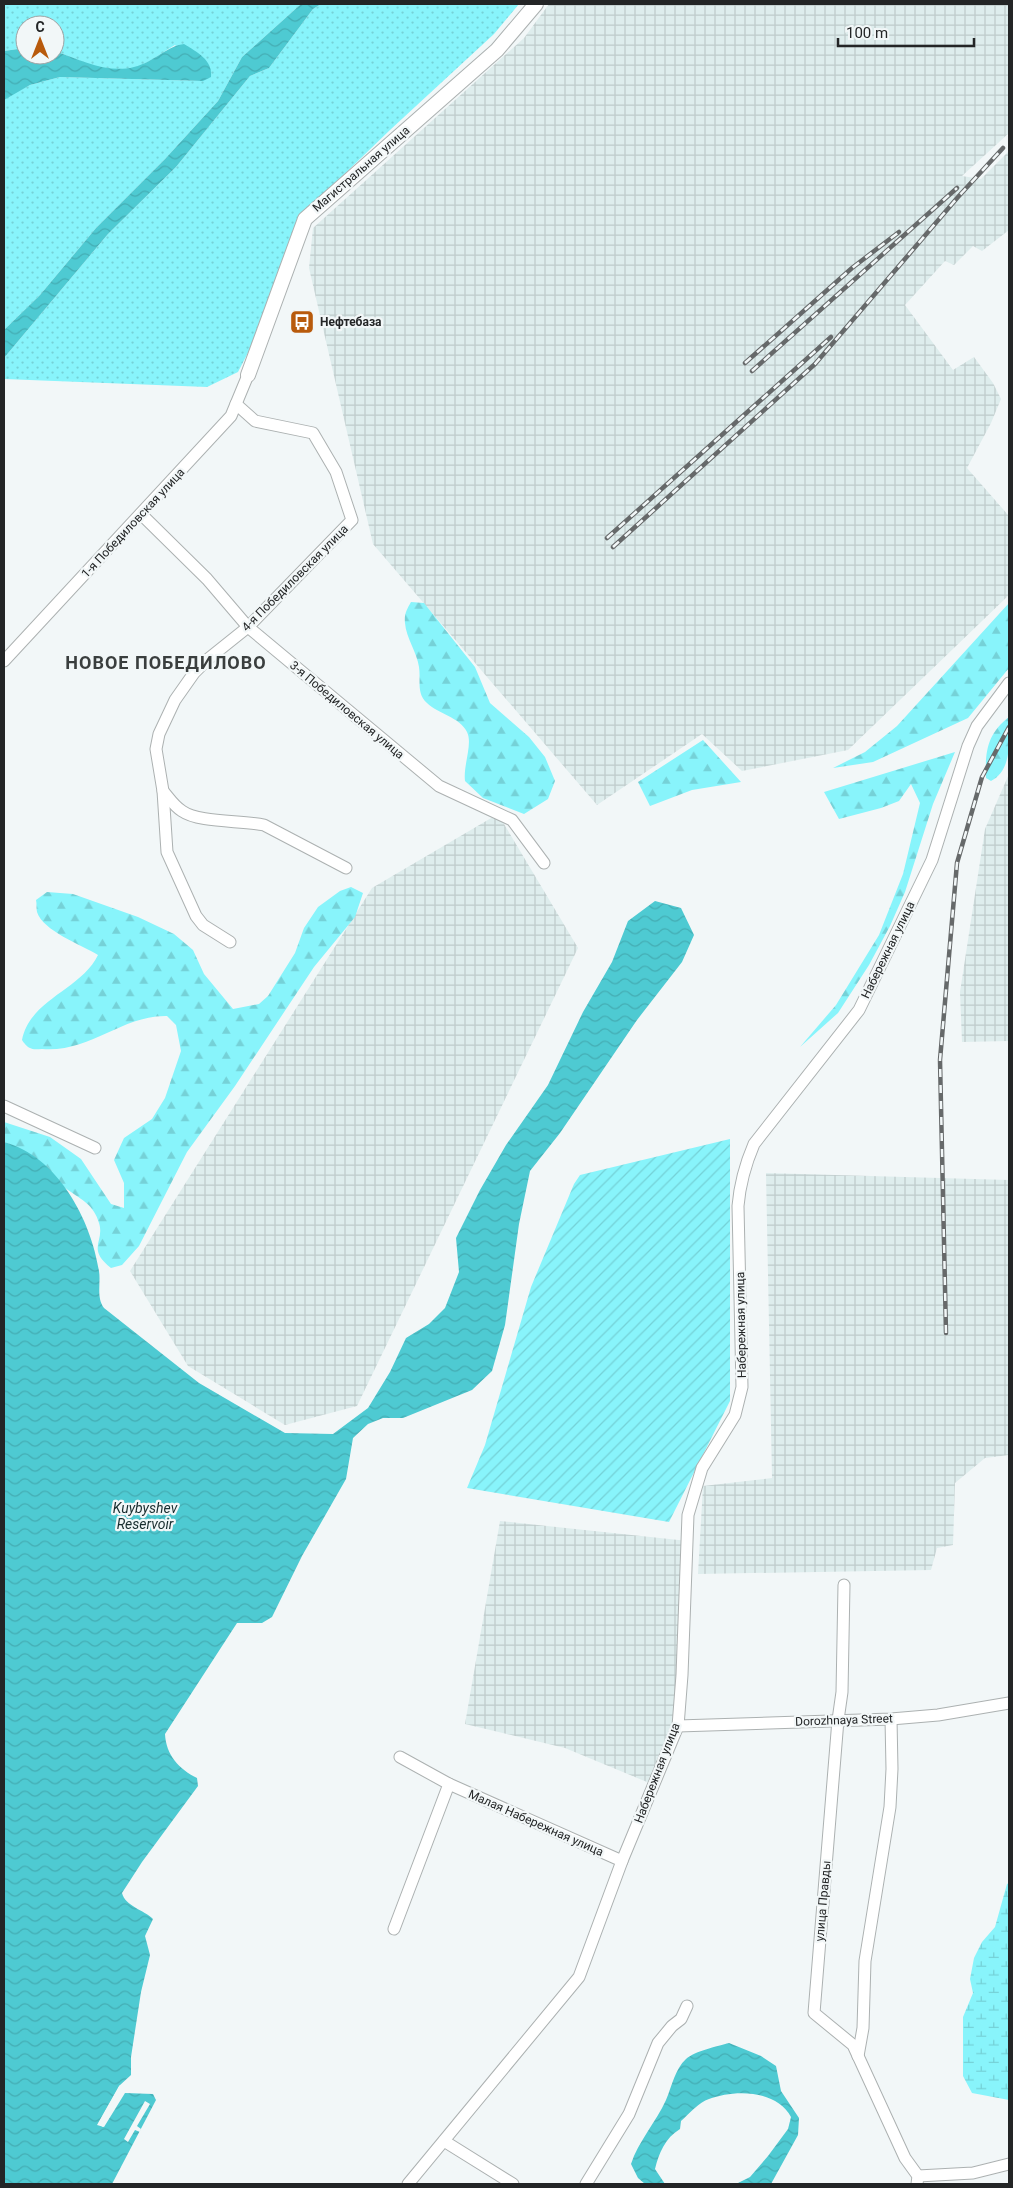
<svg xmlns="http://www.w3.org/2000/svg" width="1013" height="2188" viewBox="0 0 1013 2188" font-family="Roboto,sans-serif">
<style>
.industrial{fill:url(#industrial-grid)}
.grass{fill:url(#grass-dots)}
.forest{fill:url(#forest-firs)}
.wetland{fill:url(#wetland-marsh)}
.garden{fill:url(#garden-furrows)}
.water{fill:url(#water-waves)}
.pier{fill:#f2f7f8}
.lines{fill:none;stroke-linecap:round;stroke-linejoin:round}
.minor-casing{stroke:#acb1b1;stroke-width:13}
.tertiary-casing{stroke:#acb1b1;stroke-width:16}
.minor{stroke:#fff;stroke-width:11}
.tertiary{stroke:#fff;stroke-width:14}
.rail-casing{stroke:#66696a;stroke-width:4.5}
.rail{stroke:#f2f7f8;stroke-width:2.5;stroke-dasharray:8;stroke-linecap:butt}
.labels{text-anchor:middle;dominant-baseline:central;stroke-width:4.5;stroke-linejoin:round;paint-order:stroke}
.street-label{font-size:12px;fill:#232526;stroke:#f2f7f8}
.poi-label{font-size:12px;font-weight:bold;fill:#232526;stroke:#f2f7f8;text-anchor:start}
.water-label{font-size:14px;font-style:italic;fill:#182d2f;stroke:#f2f7f8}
.district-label{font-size:18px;font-weight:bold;letter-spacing:1px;fill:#3a3e3e;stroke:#f2f7f8}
</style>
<defs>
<pattern id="industrial-grid" width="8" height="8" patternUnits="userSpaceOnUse" patternTransform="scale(1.25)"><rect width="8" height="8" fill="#deeded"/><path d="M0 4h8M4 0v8" fill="none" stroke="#becbcb"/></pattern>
<pattern id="grass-dots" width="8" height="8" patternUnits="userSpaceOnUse" patternTransform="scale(1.25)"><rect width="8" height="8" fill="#88f4fb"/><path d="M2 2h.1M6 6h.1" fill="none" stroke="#75d1d7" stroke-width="1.8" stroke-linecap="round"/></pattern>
<pattern id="forest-firs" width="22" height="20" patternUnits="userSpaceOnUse" patternTransform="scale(1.25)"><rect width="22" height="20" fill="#88f4fb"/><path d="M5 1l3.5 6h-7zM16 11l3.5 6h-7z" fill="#75d1d7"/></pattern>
<pattern id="wetland-marsh" width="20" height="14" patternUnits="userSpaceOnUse" patternTransform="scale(1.25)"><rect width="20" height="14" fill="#88f4fb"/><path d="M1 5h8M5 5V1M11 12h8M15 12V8" fill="none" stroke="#75d1d7"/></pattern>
<pattern id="garden-furrows" width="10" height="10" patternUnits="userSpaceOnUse" patternTransform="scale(1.25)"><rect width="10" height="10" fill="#88f4fb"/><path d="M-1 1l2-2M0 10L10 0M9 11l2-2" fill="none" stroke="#75d1d7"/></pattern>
<pattern id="water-waves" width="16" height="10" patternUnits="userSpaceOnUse" patternTransform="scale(1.25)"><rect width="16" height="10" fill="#4ecad2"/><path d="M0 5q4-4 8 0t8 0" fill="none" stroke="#44adb4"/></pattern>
</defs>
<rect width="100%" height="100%" fill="#f2f7f8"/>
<g class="industrial">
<polygon points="549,4 1009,4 1009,133 962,176 981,179 1009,151 1009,230 982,251 973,246 954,265 945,261 905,305 953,370 974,357 993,383 1001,399 991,423 967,468 1009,516 1009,595 848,750 742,771 702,734 597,805 373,544 309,268 313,228 524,38"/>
<polygon points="1009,774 1009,1041 962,1042 960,992 985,829"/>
<polygon points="498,814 578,948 357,1406 285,1425 188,1366 130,1271 372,888"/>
<polygon points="766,1173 1009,1180 1009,1455 985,1458 955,1483 953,1545 937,1548 931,1570 698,1574 703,1486 772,1478"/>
<polygon points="500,1521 688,1541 678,1738 659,1787 565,1748 465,1724"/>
</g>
<g class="grass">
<path d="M 4,4 L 301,4 L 242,57 L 218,101 L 165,159 L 96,228 L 40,295 L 4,330 L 4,100 L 6,97 L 30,85 L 60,77 L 203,81 L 175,45 C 161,53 147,65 130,69 C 105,75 78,59 55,51 L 55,25 L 25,25 L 25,48 L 4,51 Z"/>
<polygon points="321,4 519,4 494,34 390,130 301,216 255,339 238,372 207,387 4,379 4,358 108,234 176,167 250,76 269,68 313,9"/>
</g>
<g class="forest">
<path d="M 411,602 L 424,603 L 475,667 L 490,703 L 529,737 L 545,757 L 555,781 L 548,799 L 524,814 L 483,798 L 465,781 C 463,765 473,744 467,732 C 460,717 438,714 427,703 C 416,693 421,680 419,667 C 417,652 406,638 405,623 C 404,614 407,609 411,602 Z"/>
<polygon points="1009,603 1009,668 968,718 873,762 833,768 865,752 897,726"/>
<path d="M 1009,717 C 1009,738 1013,770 991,781 L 986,778 C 985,752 987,734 1009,717 Z"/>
<polygon points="703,740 741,782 692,790 650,806 638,782"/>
<polygon points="955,752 933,804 905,892 890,926 869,965 838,1013 800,1047 836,1005 879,935 903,874 920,803 911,784 899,801 881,808 839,819 824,792"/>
<path d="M 351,887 L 363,893 L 355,917 L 314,967 L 235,1086 L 187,1152 L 139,1246 L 122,1265 L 111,1268 C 86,1248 105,1242 99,1223 C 94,1205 82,1200 68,1190 C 46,1173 32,1150 4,1142 L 4,1122 L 50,1137 L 81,1159 L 111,1204 L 124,1208 L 124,1183 L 114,1160 L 124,1138 L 152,1119 L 165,1098 L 181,1051 L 176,1025 L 167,1016 C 122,1015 90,1053 42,1049 C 38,1049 33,1050 30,1048 C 27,1047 24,1043 22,1040 C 30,999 81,990 98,955 C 82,945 43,931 37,912 C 36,908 37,904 36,900 L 47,892 L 73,894 L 138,917 L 174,934 L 193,950 L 204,974 L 233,1009 L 259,1004 L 268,996 L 295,953 L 304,928 L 318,907 L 340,891 Z"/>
</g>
<polygon class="wetland" points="1009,1883 1009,2100 972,2093 963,2076 963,2017 973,1993 970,1979 974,1958 982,1942 995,1927 1007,1884"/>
<polygon class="garden" points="730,1139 730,1401 669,1522 467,1488 485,1445 531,1287 574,1184 580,1175"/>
<g class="water">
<polygon points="301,4 321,4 313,9 269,68 250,76 176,167 108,234 4,358 4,330 40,295 96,228 165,159 218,101 242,57"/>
<path d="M 184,44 C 197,52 213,60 211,77 L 203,81 L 60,77 L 30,85 L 4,100 L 4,51 L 25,48 L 25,55 L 55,55 L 55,51 C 86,62 117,79 149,61 C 162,54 170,46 184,44 Z"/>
<path d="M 655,901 L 681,908 L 694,935 L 682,962 L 637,1020 L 560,1133 L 530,1171 L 519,1224 L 505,1325 L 492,1371 L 472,1390 L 403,1418 L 383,1418 L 368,1424 L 353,1438 L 346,1479 L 302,1556 L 272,1617 L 262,1623 L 237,1623 L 165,1734 C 166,1755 179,1769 197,1778 L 198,1786 L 142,1862 L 122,1893 C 125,1906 144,1910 153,1919 L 145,1936 L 150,1955 L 141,1992 L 131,2057 L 131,2075 L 119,2086 L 97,2125 L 104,2127 L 125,2093 L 153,2094 L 156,2100 L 112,2184 L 4,2184 L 4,1142 C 57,1156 91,1219 99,1271 C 101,1283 96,1297 104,1308 L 199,1383 L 285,1433 L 333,1434 L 368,1408 L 390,1372 L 406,1338 L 429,1324 L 445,1308 L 459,1272 L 456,1238 L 480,1190 L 506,1145 L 548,1085 L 583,1012 L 612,962 L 628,921 Z"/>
<path d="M 729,2043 L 761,2056 L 776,2066 L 781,2091 L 799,2118 L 798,2135 L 771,2184 L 736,2184 L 750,2177 L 768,2156 L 788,2129 L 791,2117 C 777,2090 735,2089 709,2099 C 699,2102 689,2114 681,2121 L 680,2129 C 665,2138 659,2153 655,2169 L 665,2184 L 645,2184 L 638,2178 L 631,2164 C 638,2142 656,2122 666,2100 C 672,2086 675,2069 686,2059 C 695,2051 718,2046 729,2043 Z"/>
</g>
<g class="pier">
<polygon points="120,2085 124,2085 100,2124 103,2125 123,2091 142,2091 124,2092 103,2127 98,2124"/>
<polygon points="145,2101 150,2104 137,2126 141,2129 140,2132 135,2130 128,2142 124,2139"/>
</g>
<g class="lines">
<defs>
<g id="minor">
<polyline points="141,514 207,579 248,627 439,786 512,820 544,863"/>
<polyline points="4,661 231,416 248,375"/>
<path d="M 163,791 C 169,798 174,806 182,811 C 199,823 241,820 264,825 L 346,868"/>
<polyline points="230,942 203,925 196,916 167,852 163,791 156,749 159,734 175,700 194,673 208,659 248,627 352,520 336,472 313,433 255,421 236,404"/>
<polyline points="4,1106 95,1148"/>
<polyline points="844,1585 842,1692 838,1720 814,2013 853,2045 905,2158 918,2176 917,2184"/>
<polyline points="678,1726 891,1719 938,1715 1009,1703"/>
<polyline points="400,1757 449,1784 622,1861"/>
<polyline points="394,1929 449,1784"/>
<polyline points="858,2056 863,2028 865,1961 890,1807 892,1769 891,1719"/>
<polyline points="444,2141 513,2184"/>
<polyline points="918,2176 973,2173 1009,2164"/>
<path d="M 408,2184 L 579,1977 L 622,1861 L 678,1726 L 682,1675 L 688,1515 L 702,1468 L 735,1415 L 742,1387 L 738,1206 C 740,1183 745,1165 754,1144 L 859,1010 L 932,860 L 968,746 L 977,726 L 1009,683"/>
<polyline points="586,2184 629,2114 658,2043 672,2026 681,2019 687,2006"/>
</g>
<polyline id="tertiary" points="248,375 305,219 497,50 536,4"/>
</defs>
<use href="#minor" class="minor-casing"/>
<use href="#tertiary" class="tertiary-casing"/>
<use href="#minor" class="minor"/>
<use href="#tertiary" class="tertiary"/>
<defs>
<g id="rail">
<polyline points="745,363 852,268 899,232"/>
<polyline points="752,371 957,188"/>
<polyline points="607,538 831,337"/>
<polyline points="613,547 815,364 958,197 1003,148"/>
<polyline points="946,1333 940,1060 957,863 982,777 1009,727"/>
</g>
</defs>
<use href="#rail" class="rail-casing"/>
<use href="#rail" class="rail"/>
</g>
<defs>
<symbol id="bus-square" viewBox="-11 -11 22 22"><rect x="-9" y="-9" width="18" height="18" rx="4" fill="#b85a0c" stroke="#f2f7f8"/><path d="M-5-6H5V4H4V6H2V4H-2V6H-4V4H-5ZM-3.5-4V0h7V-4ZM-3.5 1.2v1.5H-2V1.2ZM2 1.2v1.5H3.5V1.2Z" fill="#fff"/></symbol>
</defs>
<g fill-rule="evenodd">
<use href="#bus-square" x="288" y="308" width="28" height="28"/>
</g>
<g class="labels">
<g class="street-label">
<text transform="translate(361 169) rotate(-41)">Магистральная улица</text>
<text transform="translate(133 523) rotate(-47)">1-я Победиловская улица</text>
<text transform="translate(295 578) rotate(-45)">4-я Победиловская улица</text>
<text transform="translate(347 710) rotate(40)">3-я Победиловская улица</text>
<text transform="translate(888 950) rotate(-64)">Набережная улица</text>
<text transform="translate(741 1325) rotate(-91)">Набережная улица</text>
<text transform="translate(844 1720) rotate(-2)">Dorozhnaya Street</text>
<text transform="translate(657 1773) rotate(-69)">Набережная улица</text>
<text transform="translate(536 1823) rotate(24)">Малая Набережная улица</text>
<text transform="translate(823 1901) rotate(-85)">улица Правды</text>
</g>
<g class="poi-label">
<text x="320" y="322">Нефтебаза</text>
</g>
<g class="water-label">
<text x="145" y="1508">Kuybyshev<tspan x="145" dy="16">Reservoir</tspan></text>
</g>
<g class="district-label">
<text x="166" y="662">НОВОЕ ПОБЕДИЛОВО</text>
</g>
</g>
<rect width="1013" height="2188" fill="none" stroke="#232526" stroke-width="10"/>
<g transform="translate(40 40)"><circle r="24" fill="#f2f7f8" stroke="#9fa3a4"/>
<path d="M0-4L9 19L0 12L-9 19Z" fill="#b85a0c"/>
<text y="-8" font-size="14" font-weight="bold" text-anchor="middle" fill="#232526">С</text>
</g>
<path d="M838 38v8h136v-8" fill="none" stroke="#232526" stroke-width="2.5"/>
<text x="846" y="38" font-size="15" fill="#232526" stroke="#f2f7f8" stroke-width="4" paint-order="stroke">100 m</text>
</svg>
